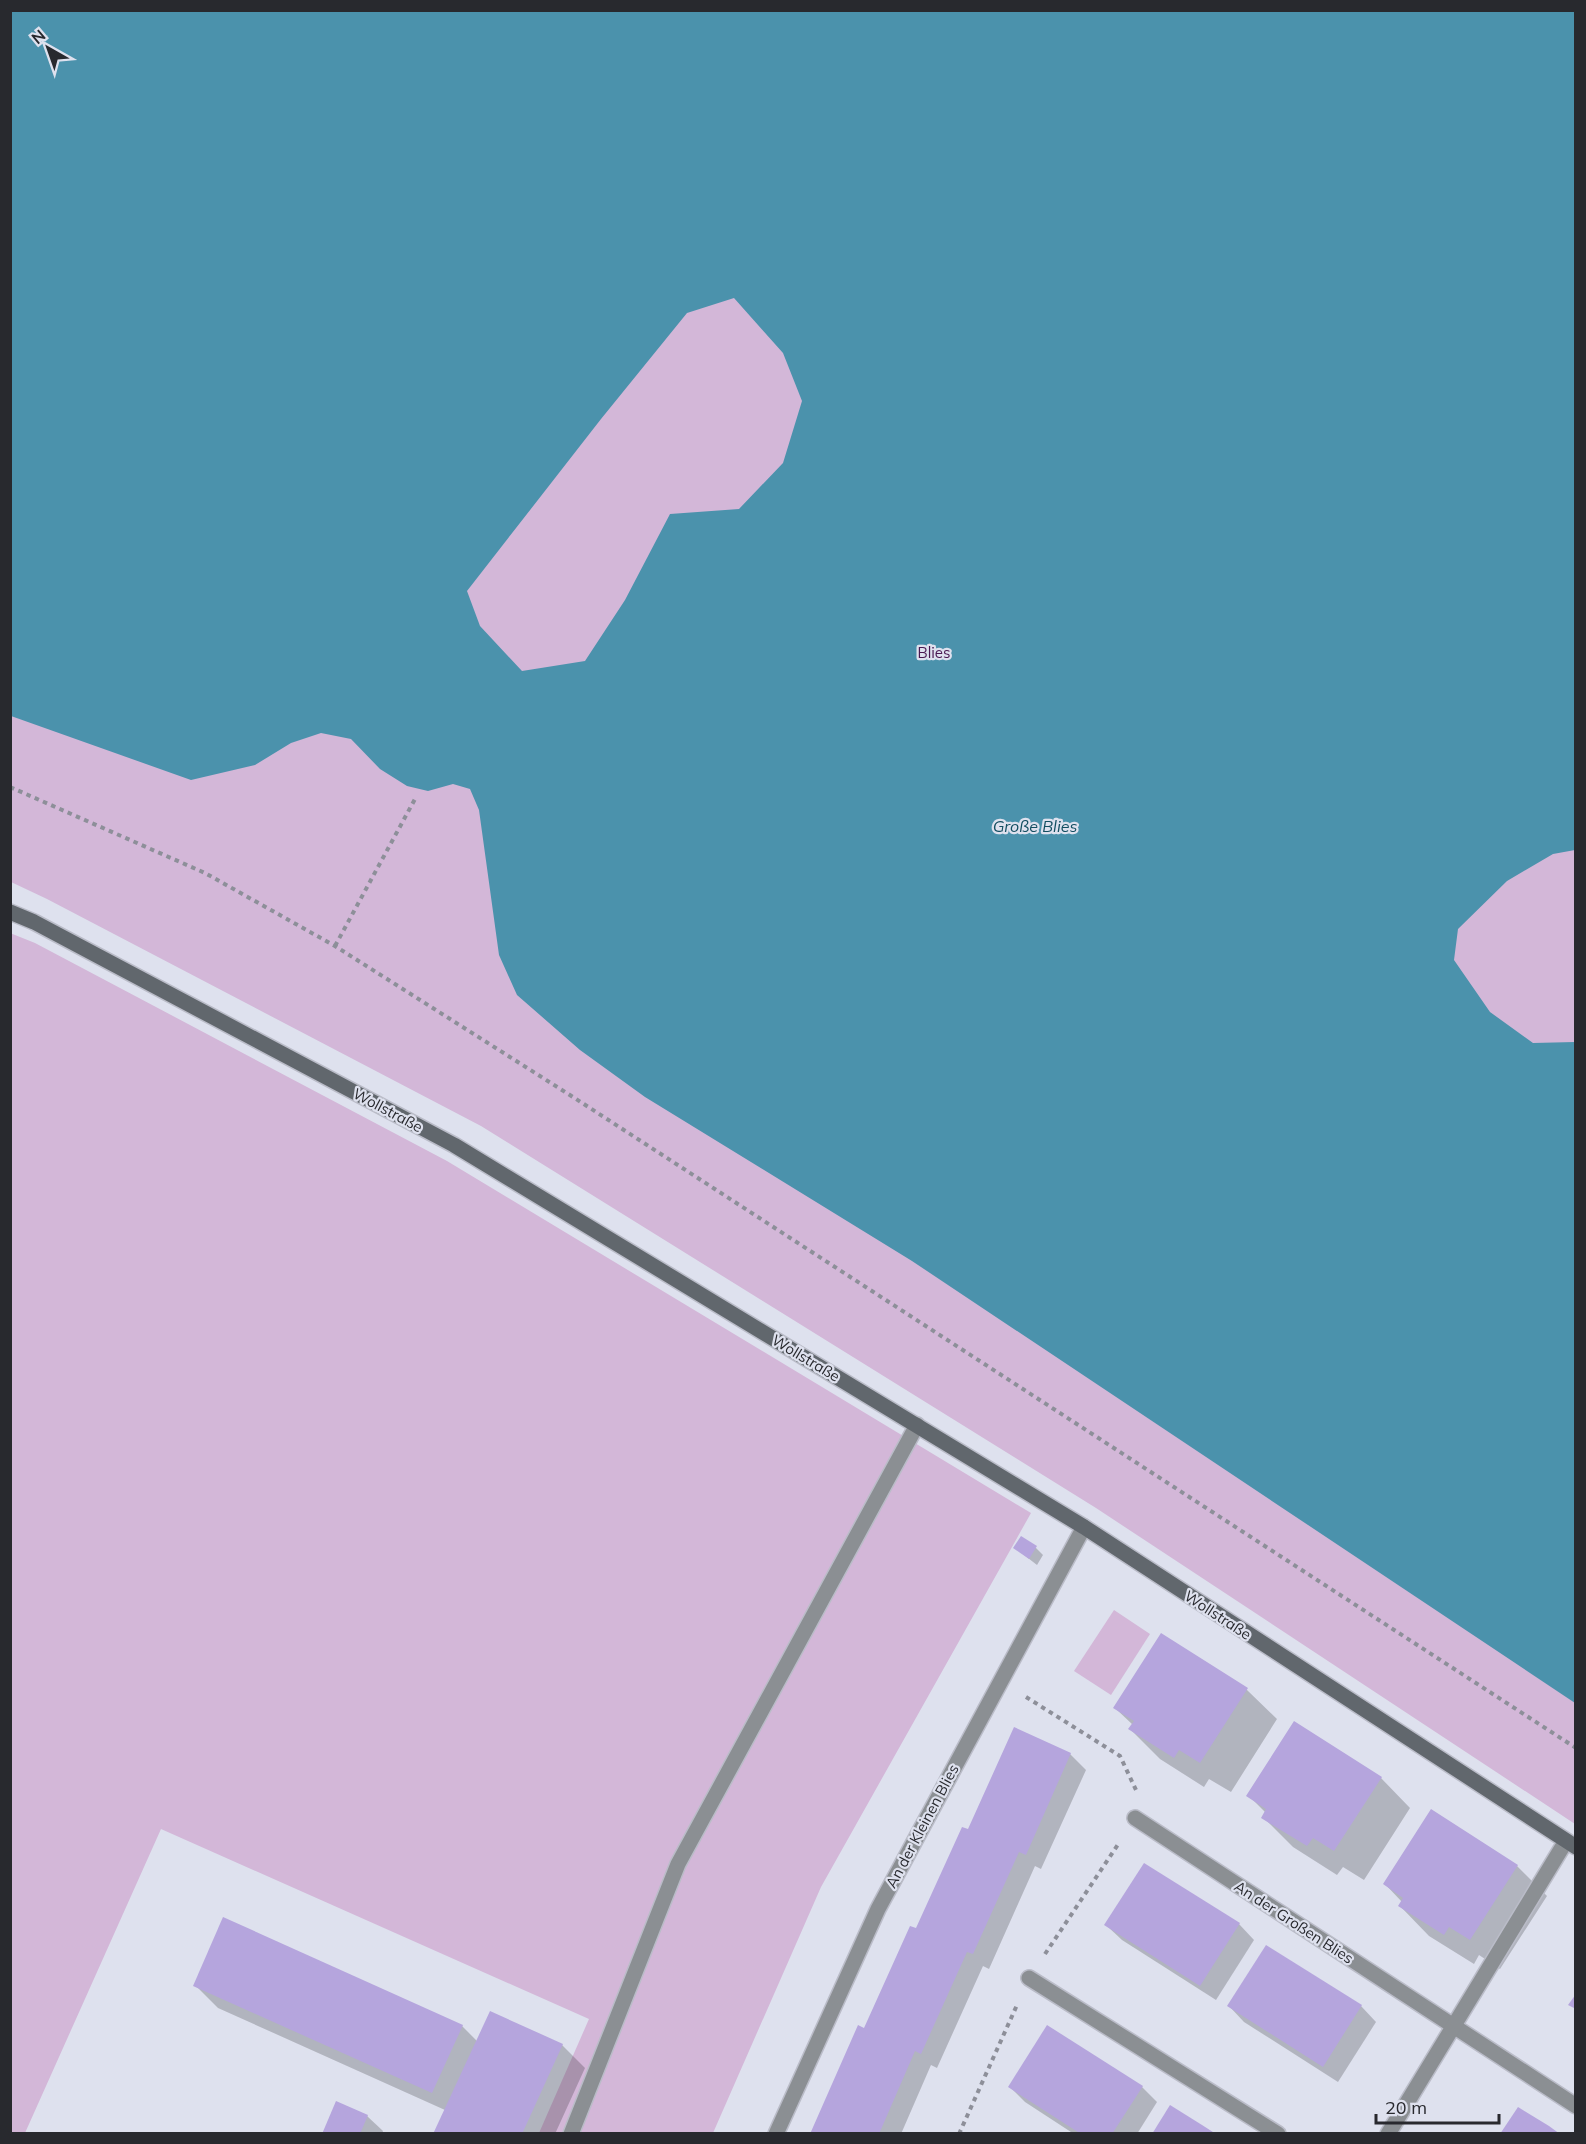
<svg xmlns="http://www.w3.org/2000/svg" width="1586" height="2144" viewBox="0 0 1586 2144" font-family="Mulish,sans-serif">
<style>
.green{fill:#d3b7d8}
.water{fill:#4b92ac;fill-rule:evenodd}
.shadow{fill:#0003}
.building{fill:#b5a5dd}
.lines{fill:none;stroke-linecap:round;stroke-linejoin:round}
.lane-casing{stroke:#babcc8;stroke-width:18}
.street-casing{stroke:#babcc8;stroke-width:18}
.secondary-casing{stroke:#babcc8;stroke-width:18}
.path{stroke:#8d8f99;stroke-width:4;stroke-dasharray:4.5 4.5;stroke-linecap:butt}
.lane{stroke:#8b8f93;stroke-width:15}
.street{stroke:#8b8f93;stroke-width:15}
.secondary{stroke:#61676d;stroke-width:15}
.labels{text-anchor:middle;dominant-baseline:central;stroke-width:4.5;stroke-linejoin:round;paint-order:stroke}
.park-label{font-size:15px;fill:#491751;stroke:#dee1ee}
.street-label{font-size:15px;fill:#28292e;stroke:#dee1ee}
.water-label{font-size:16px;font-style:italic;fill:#134e61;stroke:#dee1ee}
</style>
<rect width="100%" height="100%" fill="#dee1ee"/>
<g class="green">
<polygon points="11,11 1575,11 1575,1824 1096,1508 481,1126 47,899 11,882"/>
<polygon points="10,933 35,943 447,1161 1031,1513 821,1887 713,2133 539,2133 589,2019 161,1829 25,2133 11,2133"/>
<polygon points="1114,1610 1150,1634 1111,1695 1074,1671"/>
</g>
<path class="water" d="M 11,10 L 1575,11 L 1575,850 L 1553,854 L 1507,881 L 1458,929 L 1454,960 L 1490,1012 L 1533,1043 L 1575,1042 L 1575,1703 L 912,1261 L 645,1097 L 580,1050 L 517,995 L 499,955 L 479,810 L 470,789 L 453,784 L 428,791 L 407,786 L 380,769 L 351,739 L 321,733 L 291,743 L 255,765 L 191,780 L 11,716 ZM 734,298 L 783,353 L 802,401 L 783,463 L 739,509 L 670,514 L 625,600 L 585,661 L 522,671 L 480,626 L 467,591 L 601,419 L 687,313 Z"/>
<g class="shadow">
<polygon points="1015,1548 1036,1548 1043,1555 1037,1565"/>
<polygon points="1161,1635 1247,1690 1277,1719 1231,1792 1209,1779 1204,1787 1160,1759 1130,1729 1133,1725 1115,1708"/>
<polygon points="1070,1754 1086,1770 1041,1869 1035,1866 989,1969 983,1966 937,2068 931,2065 901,2134 812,2134 969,1831"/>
<polygon points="1381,1778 1410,1808 1364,1880 1343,1867 1337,1875 1293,1847 1263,1817 1266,1813 1248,1795"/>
<polygon points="1517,1866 1547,1896 1500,1969 1479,1955 1474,1964 1429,1936 1400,1906 1402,1902 1385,1884"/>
<polygon points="1239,1924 1254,1940 1216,2000 1122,1940 1106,1925"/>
<polygon points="195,1985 462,2026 477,2041 562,2045 585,2068 555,2134 435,2134 445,2110 218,2008"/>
<polygon points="1229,2006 1361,2006 1376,2022 1338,2082 1244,2022"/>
<polygon points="1010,2087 1142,2087 1157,2102 1137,2134 1074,2134 1025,2102"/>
<polygon points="367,2116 383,2131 382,2134 323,2134"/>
</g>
<g class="building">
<polygon points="1021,1536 1037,1546 1029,1559 1013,1548"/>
<polygon points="1161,1633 1248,1688 1200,1763 1179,1750 1174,1758 1128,1729 1134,1721 1113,1708"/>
<polygon points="1294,1721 1382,1777 1334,1851 1313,1838 1307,1846 1261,1818 1266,1809 1246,1796"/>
<polygon points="1014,1727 1071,1753 1026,1855 1019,1852 973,1954 967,1952 921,2054 915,2051 879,2134 810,2134 858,2025 864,2028 910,1926 916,1928 962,1827 968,1829"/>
<polygon points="1431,1809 1518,1865 1470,1940 1449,1927 1444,1935 1398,1906 1403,1898 1383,1884"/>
<polygon points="1144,1863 1240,1923 1200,1986 1104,1925"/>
<polygon points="223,1917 463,2025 432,2093 193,1986"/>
<polygon points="1266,1945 1362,2005 1323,2067 1227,2006"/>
<polygon points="1576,1994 1576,2009 1568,2005"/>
<polygon points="490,2011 563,2044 522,2134 433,2134"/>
<polygon points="1047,2025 1143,2086 1112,2134 1081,2134 1008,2087"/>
<polygon points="336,2101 368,2115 360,2134 322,2134"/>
<polygon points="1170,2105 1202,2125 1216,2134 1152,2134"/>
<polygon points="1518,2107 1549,2126 1560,2134 1500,2134"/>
</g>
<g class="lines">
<defs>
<polyline id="lane" points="571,2134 678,1864 917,1425"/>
<g id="street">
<polyline points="1135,1818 1576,2106"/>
<polyline points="1029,1978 1278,2134"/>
<polyline points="776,2134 878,1909 1084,1527"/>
<polyline points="1388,2134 1566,1841"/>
</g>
<polyline id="secondary" points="10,912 34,922 454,1145 1084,1527 1576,1847"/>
</defs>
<use href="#lane" class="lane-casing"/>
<use href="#street" class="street-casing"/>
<use href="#secondary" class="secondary-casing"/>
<g class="path">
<polyline points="10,787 205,873 335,946 573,1097 1576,1748"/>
<polyline points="335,946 415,799"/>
<polyline points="1026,1697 1120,1756 1136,1790"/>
<polyline points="1045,1954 1119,1843"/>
<polyline points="959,2134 1017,2005"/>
</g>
<use href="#lane" class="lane"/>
<use href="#street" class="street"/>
<use href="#secondary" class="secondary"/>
</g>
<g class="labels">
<g class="park-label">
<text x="934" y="652">Blies</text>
</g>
<g class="street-label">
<text transform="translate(388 1110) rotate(28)">Wollstraße</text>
<text transform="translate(806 1358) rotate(31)">Wollstraße</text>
<text transform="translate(1218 1615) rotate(33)">Wollstraße</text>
<text transform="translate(922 1826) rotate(-62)">An der Kleinen Blies</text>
<text transform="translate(1294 1922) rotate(33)">An der Großen Blies</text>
</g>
<g class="water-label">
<text x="1035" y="826">Große Blies</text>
</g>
</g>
<rect width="1586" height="2144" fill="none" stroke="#28292e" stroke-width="24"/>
<g transform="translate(48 48) rotate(320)" stroke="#dee1ee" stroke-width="4.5" paint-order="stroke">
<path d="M0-4.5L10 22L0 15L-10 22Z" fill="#28292e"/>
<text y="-9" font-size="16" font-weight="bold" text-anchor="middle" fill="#28292e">N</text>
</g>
<path d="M1376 2114v9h123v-9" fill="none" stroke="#28292e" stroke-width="3"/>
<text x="1385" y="2114" font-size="18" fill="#28292e" stroke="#dee1ee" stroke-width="4.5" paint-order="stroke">20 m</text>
</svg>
